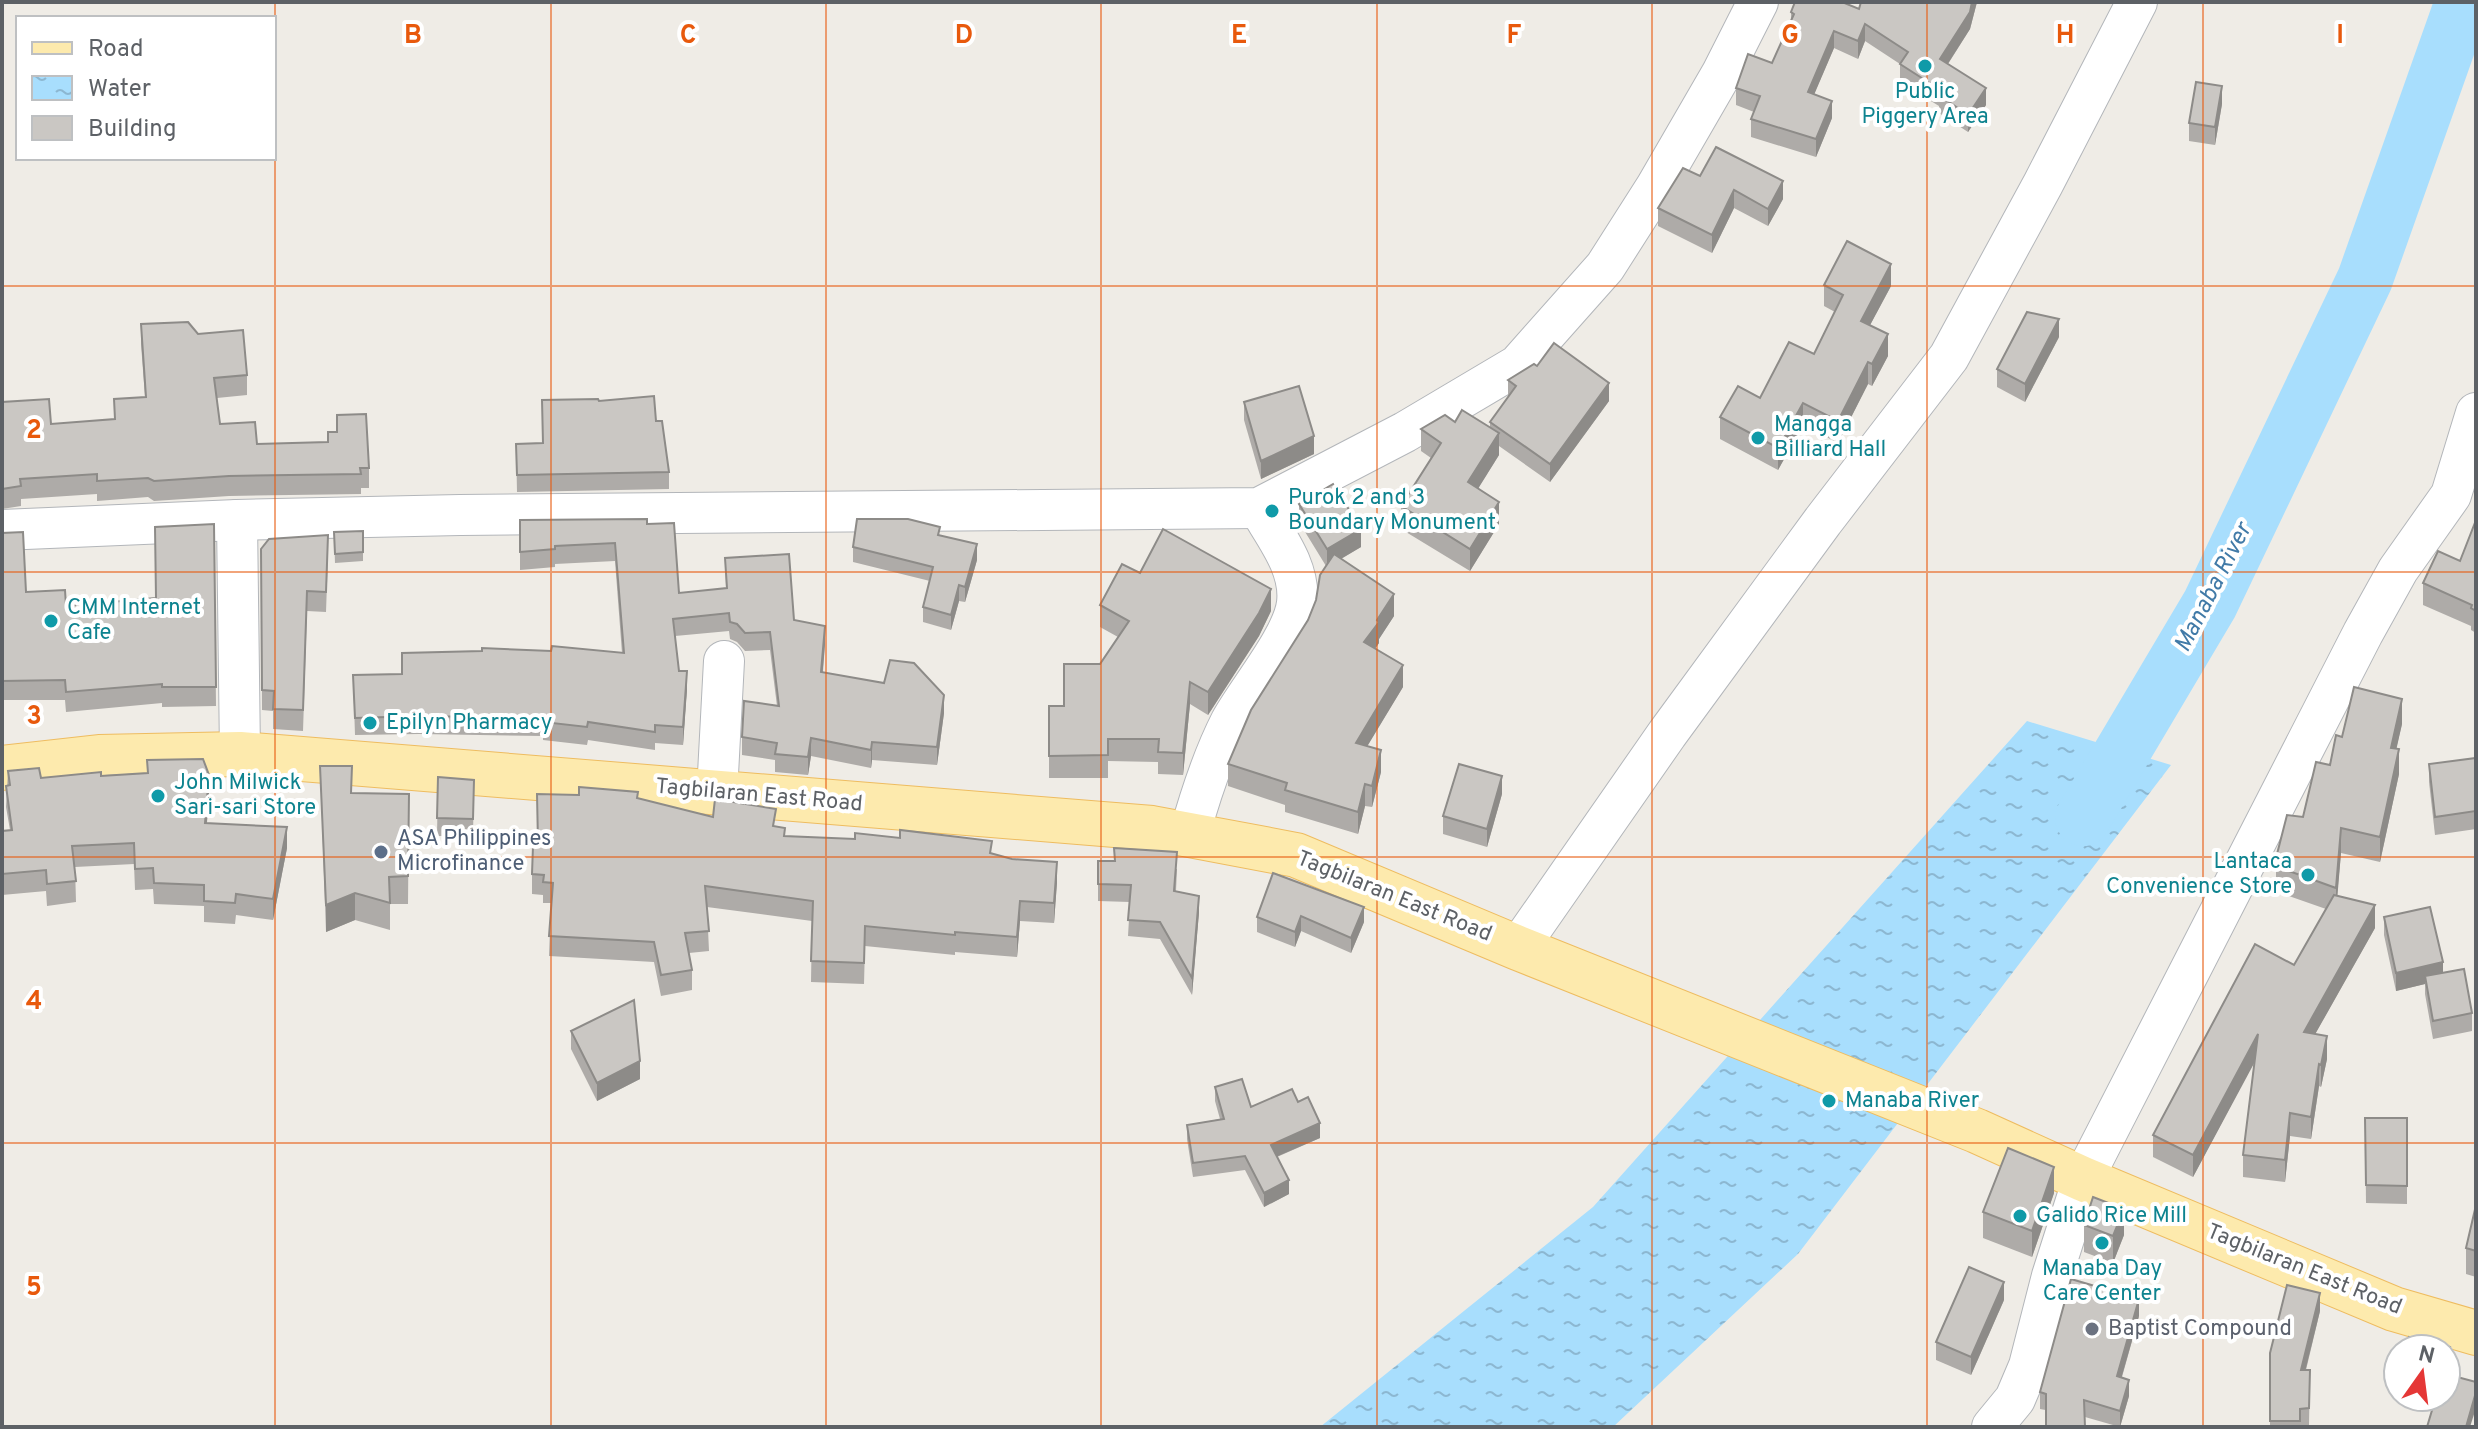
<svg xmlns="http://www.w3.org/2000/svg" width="2478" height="1429" viewBox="0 0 2478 1429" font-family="Overpass,sans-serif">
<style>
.water{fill:url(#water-ripples)}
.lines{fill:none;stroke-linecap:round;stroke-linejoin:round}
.river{stroke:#a8defd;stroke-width:56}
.minor-casing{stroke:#b3b6ba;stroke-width:42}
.major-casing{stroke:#eebc60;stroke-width:46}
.minor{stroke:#fff;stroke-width:40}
.major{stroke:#fdeaad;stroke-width:44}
.wall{fill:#aeaba8}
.shaded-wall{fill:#8d8b88}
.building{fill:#cac7c3;stroke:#8d8b88;stroke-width:2}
.grid{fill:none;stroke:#e8590c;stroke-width:2;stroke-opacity:0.55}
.culture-dot{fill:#0f9aa8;stroke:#fff;stroke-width:3}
.service-dot{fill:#5c6f8a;stroke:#fff;stroke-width:3}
.worship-dot{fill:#6b7280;stroke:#fff;stroke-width:3}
.labels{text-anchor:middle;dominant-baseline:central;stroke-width:8;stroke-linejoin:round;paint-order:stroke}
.culture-label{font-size:22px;fill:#0d838f;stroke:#fff;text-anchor:start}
.street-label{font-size:22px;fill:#5d6166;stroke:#fff}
.service-label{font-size:22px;fill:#4e5e75;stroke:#fff;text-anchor:start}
.worship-label{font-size:22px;fill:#5b616d;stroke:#fff;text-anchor:start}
.water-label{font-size:24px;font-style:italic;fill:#417aa7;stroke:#fff}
.grid-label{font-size:26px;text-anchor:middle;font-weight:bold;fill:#e8590c;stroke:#fff;stroke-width:8;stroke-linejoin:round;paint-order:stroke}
</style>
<defs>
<pattern id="water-ripples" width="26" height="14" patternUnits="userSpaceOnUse" patternTransform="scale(2)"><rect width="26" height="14" fill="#a8defd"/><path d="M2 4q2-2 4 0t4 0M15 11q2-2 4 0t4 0" fill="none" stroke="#8cb7d1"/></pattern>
</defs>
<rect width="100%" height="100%" fill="#efece6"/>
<polygon class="water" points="2027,721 2171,765 1798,1254 1613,1427 1320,1427 1593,1207"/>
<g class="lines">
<polyline class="river" points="2083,818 2210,604 2365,279 2463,2"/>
<defs>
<g id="minor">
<polyline points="237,520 240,754"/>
<polyline points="2,530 237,520 460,515 1259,508 1405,432 1518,365 1605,267 1656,187 1722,73 1758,2"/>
<polyline points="717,793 724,661"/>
<path d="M 1189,836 C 1200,796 1212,758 1231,721 C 1248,690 1293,637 1297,603 C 1301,568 1276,537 1259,508"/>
<polyline points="1518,948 1667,734 1823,521 1949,357 2043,184 2137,2"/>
<polyline points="1992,1427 2015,1399 2029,1366 2052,1276 2083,1179 2363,633 2398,570 2451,495 2476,413"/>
</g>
<polyline id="major" points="2,768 99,757 240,754 1152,828 1296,855 1518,948 1977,1131 2083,1179 2394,1309 2476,1333"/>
</defs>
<use href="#minor" class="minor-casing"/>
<use href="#major" class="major-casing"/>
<use href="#minor" class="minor"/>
<use href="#major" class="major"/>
</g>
<g class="wall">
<polygon points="1861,2 1977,2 1970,29 1948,64 1986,105 1968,132 1939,113 1939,106 1900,82 1900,64 1865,41 1858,59 1834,48 1814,94 1832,118 1816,157 1751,137 1751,119 1754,112 1736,105 1736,88 1772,63 1791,21 1791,12 1859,9"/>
<polygon points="2222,104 2215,145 2189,141 2189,123"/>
<polygon points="1700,176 1783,199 1768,226 1734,208 1712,253 1658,226 1658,208"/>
<polygon points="1824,285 1891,286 1870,325 1888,356 1872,386 1868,384 1838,443 1803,425 1778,470 1720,439 1720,417 1760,398 1814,354 1835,312 1824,306"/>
<polygon points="141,324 198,334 247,375 247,395 217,398 220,424 257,444 328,442 337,432 337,415 369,468 369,488 361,488 361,494 229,496 154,501 148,497 97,501 97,494 21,499 21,506 2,509 2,402 51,424 114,419 114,399 145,397 141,344"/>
<polygon points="2059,337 2025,402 1997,387 1997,369"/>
<polygon points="1537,366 1609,401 1550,482 1499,446 1499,455 1478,488 1499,524 1470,571 1401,529 1401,506 1431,458 1421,451 1421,429 1490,428 1490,422 1508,398 1508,380"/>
<polygon points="542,400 599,401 656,421 669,472 669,489 517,492 516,444 543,443"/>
<polygon points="1244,402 1314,454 1261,479 1244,420"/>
<polygon points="1299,504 1361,547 1341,559 1394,616 1379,639 1379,643 1375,649 1403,687 1367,746 1381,772 1372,807 1365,806 1358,834 1285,812 1285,805 1228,786 1228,764 1308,620 1316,600 1326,566 1299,522"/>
<polygon points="520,520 647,524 679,593 726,588 725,558 794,620 825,644 823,672 944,713 937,765 872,760 871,768 811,756 808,775 775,772 775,760 742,755 742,737 777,706 770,650 745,651 737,642 730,639 729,631 675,636 679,671 687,689 683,745 655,743 655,750 588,740 587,745 543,740 543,736 419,734 355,735 353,675 402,674 551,651 622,653 615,561 555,564 555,567 520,570"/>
<polygon points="2476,520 2476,633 2471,630 2471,626 2423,605 2423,583 2460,561"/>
<polygon points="214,524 216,706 162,707 162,703 66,712 65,700 2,700 2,533 26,592 66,606 156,598"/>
<polygon points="363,531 363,561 335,563 334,532"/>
<polygon points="940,535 977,560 965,602 959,601 951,630 923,622 923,607 930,581 853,562 853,547"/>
<polygon points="261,549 328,555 326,612 307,611 303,731 273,729 273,711 262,710"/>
<polygon points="1140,573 1271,611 1259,636 1208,715 1190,704 1183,775 1158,774 1158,762 1108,761 1108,778 1049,778 1049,706 1064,706 1100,664 1118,637 1100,627 1100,605"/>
<polygon points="2402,724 2396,749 2399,774 2380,862 2341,853 2337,896 2375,928 2315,1034 2327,1059 2321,1087 2319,1086 2311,1139 2290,1136 2285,1182 2243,1177 2243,1155 2254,1062 2193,1177 2153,1157 2153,1135 2294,965 2326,909 2286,895 2286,885 2276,883 2276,858 2303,817 2330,765 2342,737"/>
<polygon points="2476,758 2476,829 2435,835 2429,782 2429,764"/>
<polygon points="147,760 209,796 207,823 287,848 273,920 236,915 235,924 204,922 204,906 154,904 153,889 135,890 134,864 75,867 76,902 47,906 46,891 2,895 2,831 10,830 6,807 8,771 41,778 147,773"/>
<polygon points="320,766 352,793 409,794 408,904 390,904 390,930 355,920 326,932"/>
<polygon points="438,777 474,780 473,836 437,836"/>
<polygon points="1502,794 1487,847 1443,834 1443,816"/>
<polygon points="579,795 638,798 713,817 776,827 785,836 992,853 1057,882 1054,923 1020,921 1017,957 955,952 955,955 865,946 864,984 811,982 812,921 707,907 709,951 689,953 692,970 692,990 661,996 654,962 549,956 551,903 543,903 543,895 532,894 532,874 538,844"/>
<polygon points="1098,861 1177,869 1176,891 1199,912 1192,995 1160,939 1128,936 1130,902 1098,901"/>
<polygon points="1273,873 1364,922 1351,953 1301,931 1295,947 1257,932 1257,917"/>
<polygon points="2384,917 2443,973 2472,1013 2472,1031 2433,1039 2425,994 2425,984 2396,991 2384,935"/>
<polygon points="571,1031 640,1079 597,1101 571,1049"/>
<polygon points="1215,1087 1251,1107 1298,1102 1320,1138 1277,1157 1289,1194 1264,1207 1245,1170 1193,1177 1187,1139 1187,1125 1220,1119 1215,1101"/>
<polygon points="2365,1118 2407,1118 2407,1204 2366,1203"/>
<polygon points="2054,1193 2032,1257 1983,1238 1983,1212"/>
<polygon points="2476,1205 2476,1277 2466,1274 2466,1248"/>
<polygon points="2084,1225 2124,1235 2113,1263 2084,1252"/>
<polygon points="2004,1300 1971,1375 1936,1360 1936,1342"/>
<polygon points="2320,1311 2306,1370 2310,1370 2309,1425 2300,1427 2270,1427 2270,1353"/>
<polygon points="2139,1316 2122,1377 2129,1396 2120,1427 2085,1417 2040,1409 2040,1392"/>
</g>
<g class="shaded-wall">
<polygon points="1972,2 1977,2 1970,29 1940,76 1940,59"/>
<polygon points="1865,24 1865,41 1858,59 1858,41"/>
<polygon points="1834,31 1834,48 1808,109 1808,92"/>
<polygon points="2222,86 2222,104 2215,145 2215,127"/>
<polygon points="1986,88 1986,105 1968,132 1968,115"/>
<polygon points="1832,101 1832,118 1816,157 1816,139"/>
<polygon points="1783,181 1783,199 1768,226 1768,209"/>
<polygon points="1734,190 1734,208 1712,253 1712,235"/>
<polygon points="1891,264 1891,286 1861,342 1861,321"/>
<polygon points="2059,319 2059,337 2025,402 2025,384"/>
<polygon points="1888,334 1888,356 1872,386 1872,364"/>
<polygon points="1868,362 1868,384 1838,443 1838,421"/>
<polygon points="1609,383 1609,401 1550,482 1550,464"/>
<polygon points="1803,403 1803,425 1778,470 1778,448"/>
<polygon points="1499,433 1499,455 1468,505 1468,482"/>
<polygon points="1314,436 1314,454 1261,479 1261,461"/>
<polygon points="1499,502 1499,524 1470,571 1470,549"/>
<polygon points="1361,529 1361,547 1327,567 1327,549"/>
<polygon points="977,544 977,560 965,602 965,587"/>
<polygon points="959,585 959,601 951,630 951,615"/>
<polygon points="1271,589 1271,611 1259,636 1208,715 1208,692"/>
<polygon points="1394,594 1394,616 1379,639 1379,643 1364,664 1364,642"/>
<polygon points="825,626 825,644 821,690 821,672"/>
<polygon points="1403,665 1403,687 1356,765 1356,743"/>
<polygon points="687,671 687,689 683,745 683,727"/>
<polygon points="1190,682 1190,704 1183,775 1183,753"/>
<polygon points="944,695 944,713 937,765 937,747"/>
<polygon points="2402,699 2402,724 2391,773 2391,748"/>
<polygon points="811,738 811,756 808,775 808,757"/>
<polygon points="872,742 872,760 871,768 871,750"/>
<polygon points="2399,749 2399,774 2380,862 2380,837"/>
<polygon points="1381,750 1381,772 1372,807 1372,786"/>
<polygon points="209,775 209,796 205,844 205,823"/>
<polygon points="1502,776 1502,794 1487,847 1487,829"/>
<polygon points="1365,784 1365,806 1358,834 1358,812"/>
<polygon points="287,827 287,848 273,920 273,899"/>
<polygon points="2341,828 2341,853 2336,913 2336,888"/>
<polygon points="1057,862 1057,882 1054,923 1054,903"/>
<polygon points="355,893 355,920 326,932 326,905"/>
<polygon points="1199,896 1199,912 1192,995 1192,978"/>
<polygon points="1020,901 1020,921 1017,957 1017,937"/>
<polygon points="2375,905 2375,928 2304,1054 2304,1032"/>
<polygon points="1364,907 1364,922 1351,953 1351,938"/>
<polygon points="1301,916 1301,931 1295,947 1295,932"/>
<polygon points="2443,962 2443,980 2425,976 2425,984 2396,991 2396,973"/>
<polygon points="2258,1034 2258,1056 2193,1177 2193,1155"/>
<polygon points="2327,1036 2327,1059 2321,1087 2321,1065"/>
<polygon points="640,1061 640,1079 597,1101 597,1083"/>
<polygon points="2319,1064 2319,1086 2311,1139 2311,1117"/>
<polygon points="2290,1113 2290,1136 2285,1182 2285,1160"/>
<polygon points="1320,1123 1320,1138 1271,1159 1271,1145"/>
<polygon points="2054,1167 2054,1193 2032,1257 2032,1231"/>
<polygon points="1289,1180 1289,1194 1264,1207 1264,1193"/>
<polygon points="2124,1209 2124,1235 2113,1263 2113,1236"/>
<polygon points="2004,1282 2004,1300 1971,1375 1971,1357"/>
<polygon points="2320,1293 2320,1311 2301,1388 2301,1370"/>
<polygon points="2139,1299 2139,1316 2117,1393 2117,1376"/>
<polygon points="2450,1347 2450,1356 2446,1374 2446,1365"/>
<polygon points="2129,1380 2129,1396 2120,1427 2120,1411"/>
<polygon points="2476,1392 2476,1408 2470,1427 2466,1427"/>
</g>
<g class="building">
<polygon points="1795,2 1842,2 1859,9 1861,2 1972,2 1970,12 1940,59 1986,88 1968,115 1939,95 1942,91 1900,64 1908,52 1865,24 1858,41 1834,31 1808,92 1832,101 1816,139 1751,119 1760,96 1736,88 1748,54 1772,63 1794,14 1791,12"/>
<polygon points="2196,82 2222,86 2215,127 2189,123"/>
<polygon points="1716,147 1783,181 1768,209 1734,190 1712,235 1658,208 1683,168 1700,176"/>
<polygon points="1847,241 1891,264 1861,321 1888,334 1872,364 1868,362 1838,421 1803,403 1778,448 1720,417 1738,386 1760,398 1789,342 1814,354 1843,295 1824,285"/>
<polygon points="2027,312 2059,319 2025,384 1997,369"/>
<polygon points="188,322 198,334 243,330 247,375 214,378 220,424 255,422 257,444 328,442 328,432 337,432 337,415 366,414 369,468 360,468 361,474 229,476 154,481 148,478 97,481 97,474 20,479 21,486 2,489 2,402 49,399 51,424 115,419 114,399 146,397 141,324"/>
<polygon points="1554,343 1609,383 1550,464 1490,422 1516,386 1508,380 1534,364 1537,366"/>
<polygon points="1299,386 1314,436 1261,461 1244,402"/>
<polygon points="654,396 656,421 662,421 669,472 517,475 516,444 543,443 542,400 598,399 599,401"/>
<polygon points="1462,410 1499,433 1468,482 1499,502 1470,549 1401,506 1441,443 1421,429 1445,415 1455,422"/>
<polygon points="1333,484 1361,529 1327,549 1299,504"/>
<polygon points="647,519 647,524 674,523 679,593 727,588 725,558 789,554 794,620 825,626 821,672 884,683 890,660 914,663 944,695 937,747 872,742 871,750 811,738 808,757 775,754 777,743 742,737 744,701 779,706 770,632 745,633 737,624 730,622 729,613 673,619 679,671 687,671 683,727 655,725 655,732 588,722 587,727 543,722 544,718 419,716 355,718 353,675 402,674 402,653 482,651 482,648 551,651 552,646 624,653 615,543 555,546 555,549 520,552 520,520"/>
<polygon points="857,519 908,519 940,527 938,535 977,544 965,587 959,585 951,615 923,607 933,567 853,547"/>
<polygon points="2476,520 2476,611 2471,608 2472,605 2423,583 2438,551 2460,561"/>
<polygon points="214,524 216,687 162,687 162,684 66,692 65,680 2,681 2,533 23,532 26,592 65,590 66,606 156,598 155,527"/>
<polygon points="1163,529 1271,589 1259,613 1208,692 1190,682 1183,753 1158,752 1159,739 1108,739 1108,755 1049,756 1049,706 1064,706 1064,664 1100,664 1129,621 1100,605 1122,564 1140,573"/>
<polygon points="363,531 363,552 335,554 334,532"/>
<polygon points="328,535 326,592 307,591 303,710 273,709 274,691 262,690 261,549 269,539"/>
<polygon points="1334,554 1394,594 1377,620 1379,622 1364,642 1403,665 1356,743 1381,750 1372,786 1365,784 1358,812 1285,790 1287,783 1228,764 1251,710 1308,620 1316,600 1320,575"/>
<polygon points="2354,687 2402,699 2391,748 2399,749 2380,837 2341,828 2336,888 2286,870 2288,860 2276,858 2287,815 2303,817 2316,762 2330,765 2336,735 2342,737"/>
<polygon points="2476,758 2476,811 2435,817 2429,764"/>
<polygon points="203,759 209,775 205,823 287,827 273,899 236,894 235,903 204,901 204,885 154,883 153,868 135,869 134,843 72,846 76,881 47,884 46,870 2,874 2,831 12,830 6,786 10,785 8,771 39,768 41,778 101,772 101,776 148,773 147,760"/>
<polygon points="1459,764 1502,776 1487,829 1443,816"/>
<polygon points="320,766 352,766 351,793 409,794 408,876 389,877 390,903 355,893 326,905"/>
<polygon points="438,777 474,780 473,819 437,818"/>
<polygon points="579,787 638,792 637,798 713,817 715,799 776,809 773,826 785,828 784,836 855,839 855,833 900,838 900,830 992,841 990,853 1012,859 1057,862 1054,903 1020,901 1017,937 955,932 955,935 865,926 864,963 811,961 813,901 705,886 709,931 685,933 692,970 661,975 654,942 549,936 553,883 543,882 544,875 532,874 533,846 538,843 537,794 579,795"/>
<polygon points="1114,848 1177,852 1174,891 1199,896 1192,978 1160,922 1128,920 1131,885 1098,884 1098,861 1115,861"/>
<polygon points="1273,873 1364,907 1351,938 1301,916 1295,932 1257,917"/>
<polygon points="2334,895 2375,905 2304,1032 2327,1036 2321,1065 2319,1064 2311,1117 2290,1113 2285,1160 2243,1155 2258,1034 2193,1155 2153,1135 2255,944 2294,965"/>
<polygon points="2430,907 2443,962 2396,973 2384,917"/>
<polygon points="2464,969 2472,1013 2433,1021 2425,976"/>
<polygon points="634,1000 640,1061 597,1083 571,1031"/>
<polygon points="1242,1079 1251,1107 1292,1089 1298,1102 1308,1097 1320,1123 1271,1145 1289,1180 1264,1193 1245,1156 1193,1163 1187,1125 1224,1119 1215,1087"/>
<polygon points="2365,1118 2407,1118 2407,1186 2366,1185"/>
<polygon points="2008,1148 2054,1167 2032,1231 1983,1212"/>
<polygon points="2093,1197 2124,1209 2113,1236 2084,1225"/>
<polygon points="2476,1205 2476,1251 2466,1248"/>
<polygon points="1969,1267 2004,1282 1971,1357 1936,1342"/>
<polygon points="2071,1279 2139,1299 2117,1376 2129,1380 2120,1411 2084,1400 2085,1427 2046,1427 2046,1394 2040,1392"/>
<polygon points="2287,1285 2320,1293 2301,1370 2310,1370 2309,1408 2300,1409 2300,1421 2270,1421 2270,1353"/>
<polygon points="2409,1337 2450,1347 2446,1365 2446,1349 2406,1349"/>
<polygon points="2446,1374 2476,1382 2476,1392 2466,1427 2427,1427 2436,1397 2446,1397"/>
</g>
<path class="grid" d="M 275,2 L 275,1427M 551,2 L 551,1427M 826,2 L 826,1427M 1101,2 L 1101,1427M 1377,2 L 1377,1427M 1652,2 L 1652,1427M 1927,2 L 1927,1427M 2203,2 L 2203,1427M 2,286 L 2476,286M 2,572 L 2476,572M 2,857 L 2476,857M 2,1143 L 2476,1143"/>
<g class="culture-dot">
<circle cx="1925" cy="66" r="8"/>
<circle cx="1758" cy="438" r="8"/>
<circle cx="1272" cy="511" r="8"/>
<circle cx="51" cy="621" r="8"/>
<circle cx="370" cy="723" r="8"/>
<circle cx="158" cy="796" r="8"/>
<circle cx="2308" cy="875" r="8"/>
<circle cx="1829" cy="1101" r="8"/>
<circle cx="2020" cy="1216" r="8"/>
<circle cx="2102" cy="1243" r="8"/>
</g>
<circle class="service-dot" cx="381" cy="852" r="8"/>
<circle class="worship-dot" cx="2092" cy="1329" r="8"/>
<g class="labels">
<g class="culture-label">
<text x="1925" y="92" text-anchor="middle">Public<tspan x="1925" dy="25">Piggery Area</tspan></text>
<text x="1774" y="425">Mangga<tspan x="1774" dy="25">Billiard Hall</tspan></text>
<text x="1288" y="498">Purok 2 and 3<tspan x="1288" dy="25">Boundary Monument</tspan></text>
<text x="67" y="608">CMM Internet<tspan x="67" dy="25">Cafe</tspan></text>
<text x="386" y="723">Epilyn Pharmacy</text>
<text x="174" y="783">John Milwick<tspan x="174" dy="25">Sari-sari Store</tspan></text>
<text x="2292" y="862" text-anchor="end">Lantaca<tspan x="2292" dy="25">Convenience Store</tspan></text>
<text x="1845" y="1101">Manaba River</text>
<text x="2036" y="1216">Galido Rice Mill</text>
<text x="2102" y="1269" text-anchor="middle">Manaba Day<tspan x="2102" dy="25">Care Center</tspan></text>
</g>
<g class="street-label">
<text transform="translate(759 796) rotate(5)">Tagbilaran East Road</text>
<text transform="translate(1394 897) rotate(22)">Tagbilaran East Road</text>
<text transform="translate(2304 1270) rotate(22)">Tagbilaran East Road</text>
</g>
<g class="service-label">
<text x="397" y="839">ASA Philippines<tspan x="397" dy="25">Microfinance</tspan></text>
</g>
<g class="worship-label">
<text x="2108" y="1329">Baptist Compound</text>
</g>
<g class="water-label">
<text transform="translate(2214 588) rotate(-63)">Manaba River</text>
</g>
</g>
<g class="grid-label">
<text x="413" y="43">B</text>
<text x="688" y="43">C</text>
<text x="964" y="43">D</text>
<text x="1239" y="43">E</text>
<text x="1514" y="43">F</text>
<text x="1790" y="43">G</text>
<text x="2065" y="43">H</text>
<text x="2340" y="43">I</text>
<text x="34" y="438">2</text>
<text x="34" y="724">3</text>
<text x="34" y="1009">4</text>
<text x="34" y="1295">5</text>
</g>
<rect width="2478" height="1429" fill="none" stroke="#5d6166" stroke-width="8"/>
<rect x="16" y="16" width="260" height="144" fill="#ffffff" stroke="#bec0c2" stroke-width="2"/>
<rect x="32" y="42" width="40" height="12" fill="#fdeaad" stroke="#bec0c2" stroke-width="2"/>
<text x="88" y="56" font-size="24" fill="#5d6166">Road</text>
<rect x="32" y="76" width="40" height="24" fill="url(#water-ripples)" stroke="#bec0c2" stroke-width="2"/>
<text x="88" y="96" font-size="24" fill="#5d6166">Water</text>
<rect x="32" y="116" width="40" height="24" fill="#cac7c3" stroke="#bec0c2" stroke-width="2"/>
<text x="88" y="136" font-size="24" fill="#5d6166">Building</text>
<g transform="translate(2422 1373) rotate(14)"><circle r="38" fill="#ffffff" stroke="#bec0c2" stroke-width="2"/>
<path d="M0-6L14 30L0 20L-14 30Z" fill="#e53736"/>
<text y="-12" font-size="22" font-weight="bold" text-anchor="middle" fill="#5d6166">N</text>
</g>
</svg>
